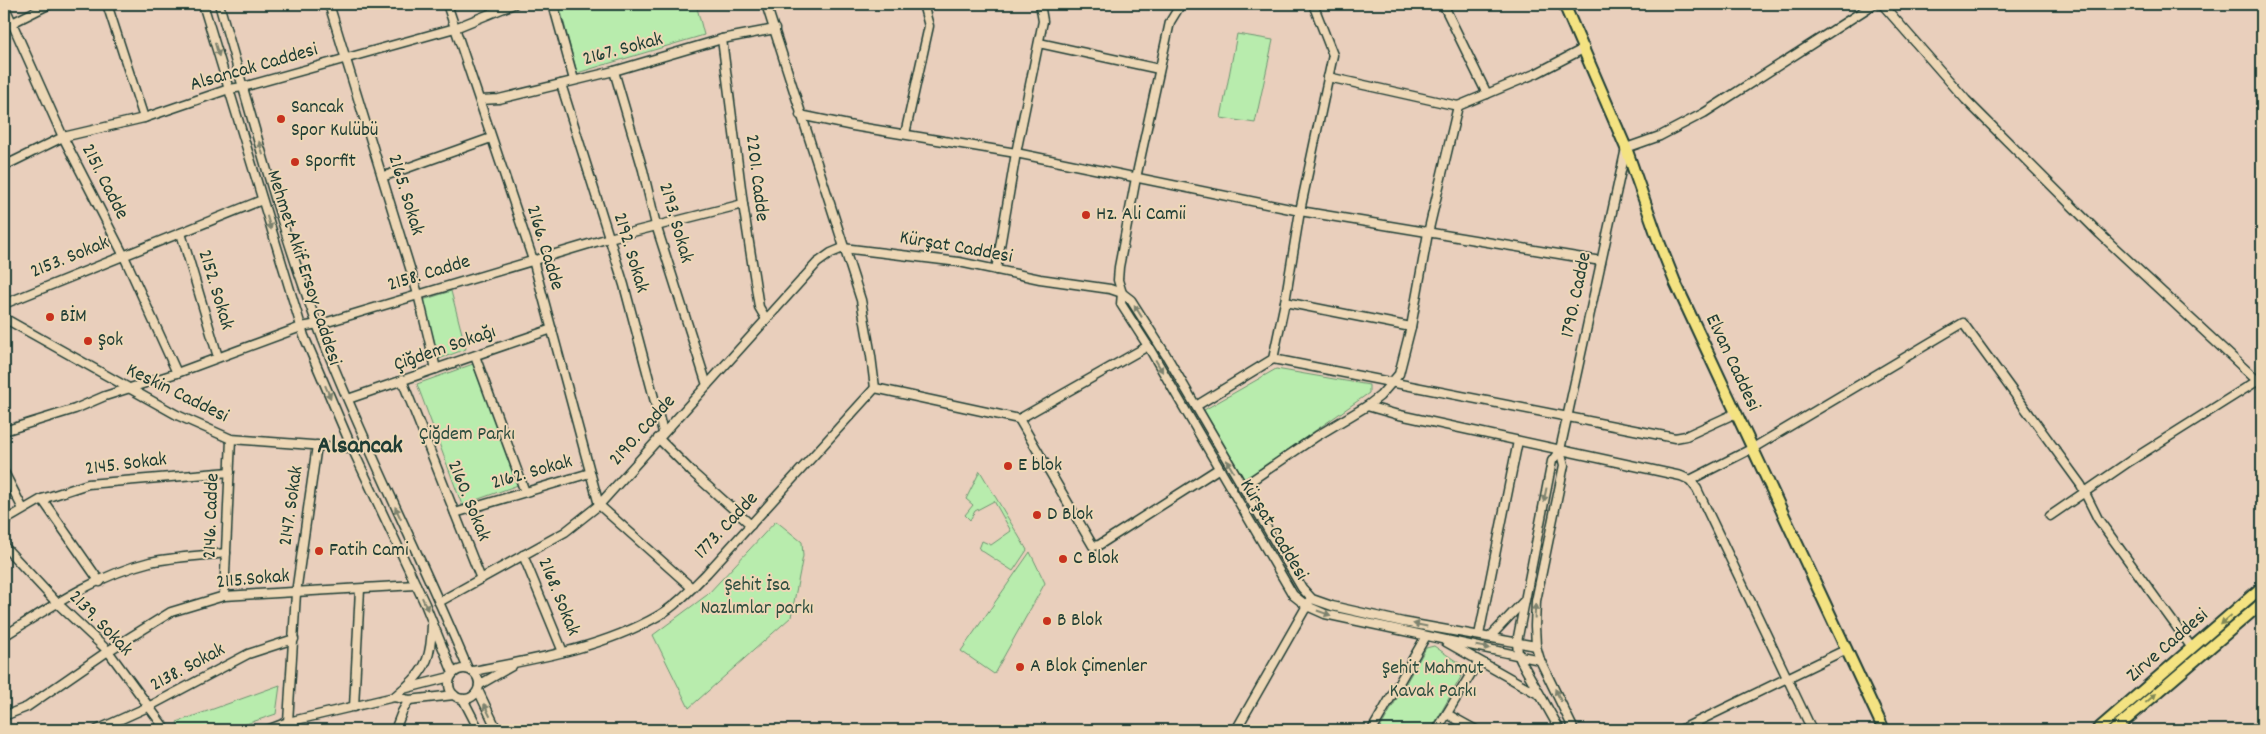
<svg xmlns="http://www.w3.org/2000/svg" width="2266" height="734" viewBox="0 0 2266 734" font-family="Dekko,sans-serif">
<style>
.green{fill:#b8ecad;stroke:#6c9470}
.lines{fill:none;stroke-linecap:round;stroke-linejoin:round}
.minor-casing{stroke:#1f3d34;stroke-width:11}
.major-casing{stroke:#1f3d34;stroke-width:14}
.minor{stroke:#edd7b6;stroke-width:8}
.major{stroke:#f4e382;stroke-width:10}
.oneway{fill:#7c826e}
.oneway2{fill:#7f8857}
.poi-dot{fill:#c8321e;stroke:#edd7b6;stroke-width:2}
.labels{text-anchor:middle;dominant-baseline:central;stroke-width:4;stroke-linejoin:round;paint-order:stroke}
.street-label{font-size:20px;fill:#1f3d34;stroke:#edd7b6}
.poi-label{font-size:20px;fill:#1f3d34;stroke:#edd7b6;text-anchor:start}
.park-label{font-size:20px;fill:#2e4e40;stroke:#edd7b6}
.district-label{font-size:25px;font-weight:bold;fill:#1f3d34;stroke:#edd7b6}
</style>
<rect width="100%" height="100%" fill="#e9cfbc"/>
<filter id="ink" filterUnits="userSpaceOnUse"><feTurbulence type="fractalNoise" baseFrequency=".02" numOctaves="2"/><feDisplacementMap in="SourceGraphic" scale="10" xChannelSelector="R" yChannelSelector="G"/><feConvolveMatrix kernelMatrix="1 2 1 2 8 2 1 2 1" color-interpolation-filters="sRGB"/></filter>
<g filter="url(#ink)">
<g class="green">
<polygon points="559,4 696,4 704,35 577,73"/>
<polygon points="1237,34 1273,40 1255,123 1221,118"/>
<polygon points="451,291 466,349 439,359 423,300"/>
<polygon points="473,364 518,485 462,505 417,384"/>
<polygon points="1276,369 1369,385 1369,393 1245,480 1204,410"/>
<polygon points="980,471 1027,550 1013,571 979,549 982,541 991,545 1011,531 994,501 975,511 970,520 965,515 973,505 966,499"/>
<polygon points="776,521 802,542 803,556 791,617 689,708 653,635 707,595"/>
<polygon points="1030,552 1045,583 994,674 961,651"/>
<polygon points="1434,646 1466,668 1431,730 1379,730 1426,648"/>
<polygon points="280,685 276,714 228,730 180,730 177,722"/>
</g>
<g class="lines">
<defs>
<g id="minor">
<polyline points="107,4 144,118"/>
<polyline points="203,4 304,336 352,448 425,604 453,673"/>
<path d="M 219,4 C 252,116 281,231 323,340 C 367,452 422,558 468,669"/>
<polyline points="329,4 418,294 436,369"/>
<polyline points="447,4 533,260 599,505 692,588"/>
<polyline points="553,4 574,80"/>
<polyline points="766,4 861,300 871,356 875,388 1019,419 1148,346"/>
<polyline points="1181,4 1170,22 1136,178 1119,267 1118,280 1122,293 1121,304 1148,346 1293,595 1307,606 1325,614 1540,660"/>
<polyline points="1443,4 1487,94"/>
<polyline points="1882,4 1966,100 2100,234 2262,385"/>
<polyline points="4,5 63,137 123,254 177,373"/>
<polyline points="4,27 50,4"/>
<polyline points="722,39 743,204 759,307 766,319"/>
<polyline points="1039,43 1159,69"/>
<polyline points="614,71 643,170 656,225 707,385"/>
<polyline points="1328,77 1458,106"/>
<polyline points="561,84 624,285 663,432"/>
<polyline points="480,100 499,99 614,71 722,39 775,29"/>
<polyline points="800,115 853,126 1016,153 1300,211 1601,261"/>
<polyline points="905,134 929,26 923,4"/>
<polyline points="4,166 63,137 144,118 229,89 243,87 455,28 514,4"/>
<polyline points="382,177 491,138"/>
<polyline points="181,233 218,357"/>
<polyline points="843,248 959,262 1040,279 1110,289 1122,293 1131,300 1166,355 1302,588 1312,599 1332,606 1403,622 1536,646"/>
<polyline points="996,270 1016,153 1043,21 1040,4"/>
<polyline points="1285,302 1411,327"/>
<polyline points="4,304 262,200"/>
<polyline points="4,318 177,415 231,439 352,448"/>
<polyline points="475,356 525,492"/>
<polyline points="1273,359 1675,438 1686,436 1736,413"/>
<polyline points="402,380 481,579"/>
<polyline points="348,399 552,329"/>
<polyline points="1196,406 1273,359 1285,302 1300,211 1333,55 1313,4"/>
<polyline points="1367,406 1395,414 1681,476 1690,480 1697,489 1812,730"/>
<polyline points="1019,419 1093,546 1099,545 1218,469"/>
<polyline points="4,431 75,409 105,396 177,373 301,327 324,323 609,238 743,204"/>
<polyline points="658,438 693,473 751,525"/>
<polyline points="1560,450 1564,465 1536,601 1535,626 1536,646 1540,660 1574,730"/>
<polyline points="4,472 23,509"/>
<polyline points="1690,480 1753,448 1963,323 2081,485 2098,519 2192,648"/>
<polyline points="1242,487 1317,436 1367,406 1380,396 1399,374 1411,327 1428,233 1458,106 1537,73 1585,48"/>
<polyline points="42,499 100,582"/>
<polyline points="455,513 590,473"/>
<polyline points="2050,516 2130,461 2257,381"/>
<polyline points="4,521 42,499 88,484 230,472"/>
<polyline points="4,546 57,603 108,651 166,730"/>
<polyline points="523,555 563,652"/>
<polyline points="224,596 231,439"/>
<polyline points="439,602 565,532 599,505 817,263 831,253 843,248"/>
<polyline points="1479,635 1518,441"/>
<path d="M 4,636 C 49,608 97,575 150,562 C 175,557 201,556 226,553"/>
<polyline points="1490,637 1523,602"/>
<polyline points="1446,642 1538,694"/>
<circle cx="464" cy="684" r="15"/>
<path d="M 473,671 C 535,659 602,648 658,616 C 677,605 692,588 707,573 L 875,388"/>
<polyline points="479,685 512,666"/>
<path d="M 406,687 C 428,668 431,654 432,625"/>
<polyline points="478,690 497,730"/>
<polyline points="394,697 409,700 454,695"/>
<polyline points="463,699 479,730"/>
<polyline points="354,707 360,589"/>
<polyline points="1447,714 1476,730"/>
<polyline points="4,716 27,707 108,651 171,612 224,596 416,585"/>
<polyline points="288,722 296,593 317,445"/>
<polyline points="97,730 150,706 248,654 294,639"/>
<polyline points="267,730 288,722 394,697 403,689 450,677"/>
<polyline points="395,730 402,712 409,700"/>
<polyline points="1236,730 1309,602"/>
<polyline points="1372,730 1426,636"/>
<polyline points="1437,730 1478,662"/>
<polyline points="1560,730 1521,661 1518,654 1517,642 1552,461 1560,450 1626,148 1660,136 1704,113 1874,4"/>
<polyline points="1680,730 1847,649"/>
</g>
<g id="major">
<polyline points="1564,4 1626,148 1659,242 1675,282 1884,730"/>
<polyline points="2097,730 2262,587"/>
<polyline points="2114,730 2262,603"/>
</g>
</defs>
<use href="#minor" class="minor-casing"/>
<use href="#major" class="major-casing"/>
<use href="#minor" class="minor"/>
<use href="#major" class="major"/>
</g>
<defs><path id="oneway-solid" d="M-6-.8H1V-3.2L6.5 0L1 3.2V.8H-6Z" transform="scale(1.25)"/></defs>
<g class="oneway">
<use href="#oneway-solid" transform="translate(217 50) rotate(73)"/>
<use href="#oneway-solid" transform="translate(261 148) rotate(-106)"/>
<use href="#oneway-solid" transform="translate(269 223) rotate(73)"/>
<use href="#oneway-solid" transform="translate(1138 311) rotate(-122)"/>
<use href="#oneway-solid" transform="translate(1159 366) rotate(60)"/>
<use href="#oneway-solid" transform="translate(328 392) rotate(67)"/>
<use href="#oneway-solid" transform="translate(1230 466) rotate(-120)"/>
<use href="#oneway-solid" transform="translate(1545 495) rotate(102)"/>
<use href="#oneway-solid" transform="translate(398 513) rotate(-115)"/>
<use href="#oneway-solid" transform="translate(425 604) rotate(66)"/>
<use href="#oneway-solid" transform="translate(1535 611) rotate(-87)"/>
<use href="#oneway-solid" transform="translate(1324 613) rotate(19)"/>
<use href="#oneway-solid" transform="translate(1420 625) rotate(-169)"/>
<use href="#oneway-solid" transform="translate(1483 647) rotate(10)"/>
<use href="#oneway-solid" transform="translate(1558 695) rotate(-115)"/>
<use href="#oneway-solid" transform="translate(487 710) rotate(-116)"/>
</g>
<g class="oneway2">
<use href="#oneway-solid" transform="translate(2226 620) rotate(138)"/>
<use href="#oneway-solid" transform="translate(2151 698) rotate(-41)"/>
</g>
</g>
<g class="poi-dot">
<circle cx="281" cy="119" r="5"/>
<circle cx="295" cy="162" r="5"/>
<circle cx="1086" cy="215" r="5"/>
<circle cx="50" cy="317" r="5"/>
<circle cx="88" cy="341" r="5"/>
<circle cx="1008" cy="466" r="5"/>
<circle cx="1037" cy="515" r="5"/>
<circle cx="319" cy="551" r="5"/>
<circle cx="1063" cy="559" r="5"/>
<circle cx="1047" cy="621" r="5"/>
<circle cx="1020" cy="667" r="5"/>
</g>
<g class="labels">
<g class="street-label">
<text transform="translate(623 50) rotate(-15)">2167. Sokak</text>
<text transform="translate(254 68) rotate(-16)">Alsancak Caddesi</text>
<text transform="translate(756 178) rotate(83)">2201. Cadde</text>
<text transform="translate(104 182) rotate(63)">2151. Cadde</text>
<text transform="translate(405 195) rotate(73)">2165. Sokak</text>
<text transform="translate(675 223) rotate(74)">2193. Sokak</text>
<text transform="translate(544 248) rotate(73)">2166. Cadde</text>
<text transform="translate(956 248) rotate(10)">Kürşat Caddesi</text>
<text transform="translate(630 253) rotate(73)">2192. Sokak</text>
<text transform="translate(70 258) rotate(-22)">2153. Sokak</text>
<text transform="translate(303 268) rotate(72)">Mehmet Akif Ersoy Caddesi</text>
<text transform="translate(429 274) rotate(-17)">2158. Cadde</text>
<text transform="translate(215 290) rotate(73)">2152. Sokak</text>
<text transform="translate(1577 295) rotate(-78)">1790. Cadde</text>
<text transform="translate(445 349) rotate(-19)">Çiğdem Sokağı</text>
<text transform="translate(1732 363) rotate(65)">Elvan Caddesi</text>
<text transform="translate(177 394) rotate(26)">Keskin Caddesi</text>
<text transform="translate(643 431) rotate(-48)">2190. Cadde</text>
<text transform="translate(126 465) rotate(-7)">2145. Sokak</text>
<text transform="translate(532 473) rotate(-16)">2162. Sokak</text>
<text transform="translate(468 501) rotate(68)">2160. Sokak</text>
<text transform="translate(292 506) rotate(-82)">2147. Sokak</text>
<text transform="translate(212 516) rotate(-88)">2146. Cadde</text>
<text transform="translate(727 526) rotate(-47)">1773. Cadde</text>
<text transform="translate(1273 530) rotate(59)">Kürşat Caddesi</text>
<text transform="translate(253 580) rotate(-5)">2115.Sokak</text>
<text transform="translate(558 597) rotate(68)">2168. Sokak</text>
<text transform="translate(100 624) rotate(46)">2139. Sokak</text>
<text transform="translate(2168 646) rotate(-41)">Zirve Caddesi</text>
<text transform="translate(188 668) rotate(-28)">2138. Sokak</text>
</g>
<g class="poi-label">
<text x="291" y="108">Sancak<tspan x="291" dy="23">Spor Kulübü</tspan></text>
<text x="305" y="162">Sporfit</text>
<text x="1096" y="215">Hz. Ali Camii</text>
<text x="60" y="317">BİM</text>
<text x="98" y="341">Şok</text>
<text x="1018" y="466">E blok</text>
<text x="1047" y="515">D Blok</text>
<text x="329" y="551">Fatih Cami</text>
<text x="1073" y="559">C Blok</text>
<text x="1057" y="621">B Blok</text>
<text x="1030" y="667">A Blok Çimenler</text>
</g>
<g class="park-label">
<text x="467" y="435">Çiğdem Parkı</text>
<text x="757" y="586">Şehit İsa<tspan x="757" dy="23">Nazlımlar parkı</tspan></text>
<text x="1433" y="669">Şehit Mahmut<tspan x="1433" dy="23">Kavak Parkı</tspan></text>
</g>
<g class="district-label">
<text x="360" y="447">Alsancak</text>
</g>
</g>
<rect width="2266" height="734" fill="none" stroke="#edd7b6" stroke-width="20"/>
<rect x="10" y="10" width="2246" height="714" fill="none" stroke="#1f3d34" stroke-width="2" filter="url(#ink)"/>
</svg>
